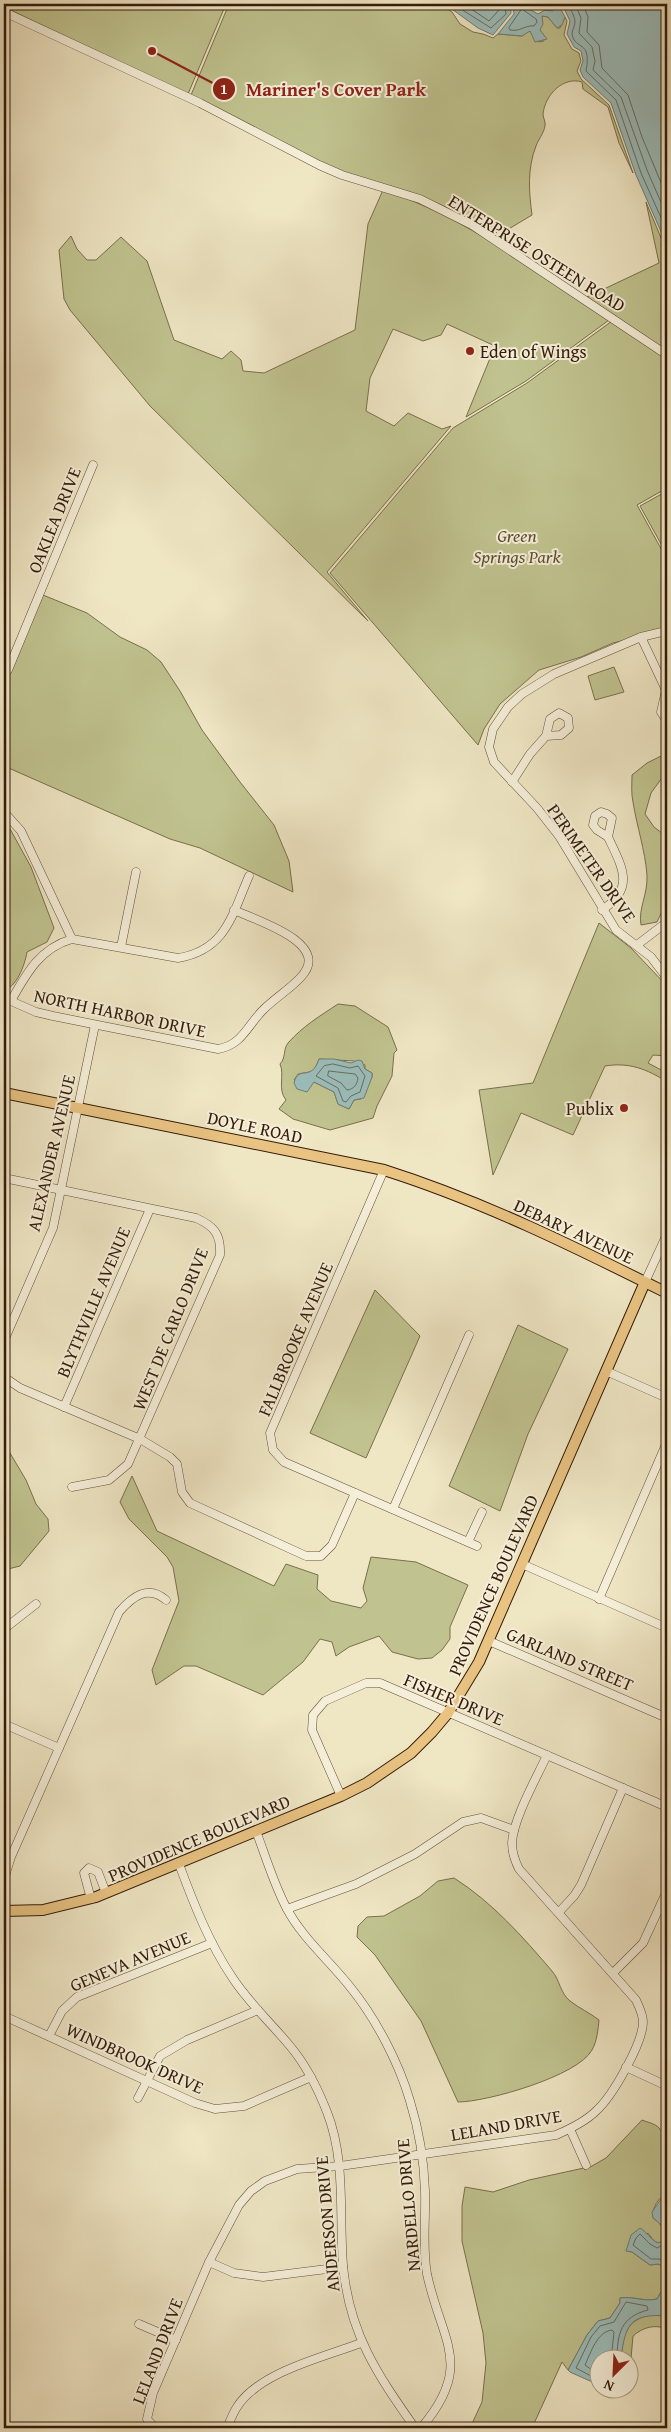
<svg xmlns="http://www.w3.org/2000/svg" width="671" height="2432" viewBox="0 0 671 2432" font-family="'Gentium Book Plus',serif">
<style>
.green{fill:#c0c38f;stroke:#7a6f4c;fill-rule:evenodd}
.water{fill:#9cbebc;stroke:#727d74}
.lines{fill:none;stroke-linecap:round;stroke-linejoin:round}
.shore{stroke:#686c62;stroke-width:1}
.minor-casing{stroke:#634e38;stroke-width:9}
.major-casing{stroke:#341b09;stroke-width:12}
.minor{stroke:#f5efd9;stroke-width:8}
.major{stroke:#e8c382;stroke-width:10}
.poi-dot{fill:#8f2418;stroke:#f5efd9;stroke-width:2}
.labels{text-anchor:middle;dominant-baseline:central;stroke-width:4;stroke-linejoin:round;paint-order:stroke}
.street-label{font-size:18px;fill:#341b09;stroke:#f5efd9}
.poi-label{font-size:18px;fill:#341b09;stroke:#f5efd9;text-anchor:start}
.park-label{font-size:18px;font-style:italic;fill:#5e4d31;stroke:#f5efd9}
.leader{fill:none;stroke:#8f2418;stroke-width:2}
.callout-dot{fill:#8f2418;stroke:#f5efd9;stroke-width:2}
.mark-label{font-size:15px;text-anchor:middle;font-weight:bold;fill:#fff}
.callout-label{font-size:19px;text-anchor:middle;font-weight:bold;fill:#8f2418;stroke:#f5efd9;stroke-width:4;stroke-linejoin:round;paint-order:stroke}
</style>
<rect width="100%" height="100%" fill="#efe6c4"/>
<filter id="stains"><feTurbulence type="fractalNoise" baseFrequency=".004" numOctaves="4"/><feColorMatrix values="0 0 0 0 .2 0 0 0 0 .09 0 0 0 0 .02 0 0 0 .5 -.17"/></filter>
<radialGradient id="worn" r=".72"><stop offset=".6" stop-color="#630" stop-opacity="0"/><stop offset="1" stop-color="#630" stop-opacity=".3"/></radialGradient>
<g class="green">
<polygon points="4,4 226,4 188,94 4,7"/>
<path d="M 229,4 L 440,4 L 452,12 L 460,24 L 473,32 L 483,34 L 493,38 L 498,34 L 522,36 L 530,30 L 534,39 L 539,42 L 544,41 L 540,30 L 542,16 L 548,17 L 557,28 L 560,28 L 565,17 L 567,21 L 564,35 L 572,49 L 579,53 L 581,61 L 577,71 L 581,79 L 609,105 L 633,173 L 619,143 L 608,107 L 583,89 L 582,82 C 563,76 545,95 543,114 C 543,118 546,122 545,126 C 544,133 538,140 536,146 C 527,169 529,192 532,215 L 507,230 L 498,231 L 494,235 L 450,209 L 421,196 L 344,172 L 321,162 L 191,95 Z"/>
<path d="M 383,190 C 468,218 535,271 609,320 L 526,381 L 466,417 L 495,346 L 447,324 L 441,335 L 423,341 L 393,329 L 370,378 L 366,411 L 394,426 L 408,413 L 442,429 L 451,426 L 327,572 L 368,621 L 150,406 L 70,310 L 64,299 L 59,250 L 71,236 L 77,249 L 87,260 L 96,260 L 121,237 L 147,261 L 174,340 L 222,359 L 231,351 L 241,360 L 243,371 L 264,373 L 355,330 L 368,224 Z"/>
<polygon points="646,202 667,252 667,351 587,297 659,263"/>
<polygon points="612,321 667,357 667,488 637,505 664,554 667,553 667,630 613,643 581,657 539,670 500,704 484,729 478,745 330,573 453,428 527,383"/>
<polygon points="667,491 667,550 665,551 640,506"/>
<polygon points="43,595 87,613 120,637 147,650 161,662 180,691 202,730 240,782 274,825 289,861 293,892 200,848 170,839 4,766 4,682 8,674 10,674"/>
<polygon points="614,667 624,692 595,700 588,676"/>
<path d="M 667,753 L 667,771 L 651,793 L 645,814 L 654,827 L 667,837 L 667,870 L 661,882 L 667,886 L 667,901 L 657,922 L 641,925 C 638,908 648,895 647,875 C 645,850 637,827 633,802 C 631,794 632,784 632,775 L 647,763 Z"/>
<path d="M 4,818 L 31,867 L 54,928 L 47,942 L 27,952 C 25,965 16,988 4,990 Z"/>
<path d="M 599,923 L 631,948 L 667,986 L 667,1056 L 653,1055 L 648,1063 L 667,1073 L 667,1082 C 647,1069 629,1062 605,1066 L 573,1135 L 521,1113 L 493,1175 L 479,1090 L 533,1083 Z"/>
<path d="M 338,1004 L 355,1006 L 388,1027 L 397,1050 L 394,1053 L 392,1076 L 377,1106 L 373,1118 L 330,1130 L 293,1119 L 279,1109 L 286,1100 C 277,1089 285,1075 280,1064 C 286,1058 283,1049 288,1043 C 303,1026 320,1016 338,1004 ZM 319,1059 L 354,1061 L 365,1065 L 365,1069 L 372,1073 L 372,1077 L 361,1099 L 354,1100 L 349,1109 L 338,1104 L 334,1092 L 314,1082 L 309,1087 L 294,1080 L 298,1074 C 312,1071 314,1074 319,1059 Z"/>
<polygon points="375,1290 420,1336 366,1458 310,1433"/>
<polygon points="518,1325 568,1349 528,1434 500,1511 449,1486"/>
<polygon points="4,1443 26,1480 36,1504 48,1519 49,1531 20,1566 4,1570"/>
<polygon points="132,1476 157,1531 274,1586 286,1564 318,1575 317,1589 331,1601 361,1608 367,1601 363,1588 371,1557 416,1562 468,1585 450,1627 450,1639 442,1650 432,1658 418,1659 392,1652 379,1636 349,1647 336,1656 332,1642 320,1639 303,1662 263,1695 196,1666 184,1666 156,1685 152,1670 179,1601 173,1567 167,1557 129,1519 120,1502"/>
<path d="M 454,1878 C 492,1902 523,1937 552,1971 C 560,1980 560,1993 570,2001 C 579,2008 590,2013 599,2020 C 598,2030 597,2041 592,2050 C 578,2076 487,2102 458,2102 L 421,2021 L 375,1955 L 357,1937 L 358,1926 L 367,1917 L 384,1916 L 420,1896 L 438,1881 Z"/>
<path d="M 642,2120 C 647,2122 656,2124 659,2128 C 671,2140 667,2178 667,2194 C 658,2197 652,2208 653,2218 C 662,2224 666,2231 663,2241 L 658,2243 L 653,2240 L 648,2233 L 627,2251 L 632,2252 L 650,2265 L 658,2264 L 667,2268 L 667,2288 L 661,2292 L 657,2299 C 644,2302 633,2296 620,2298 L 620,2303 L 610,2318 L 598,2321 L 587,2335 L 568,2370 L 562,2362 L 532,2428 L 470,2428 L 482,2402 L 486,2363 L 483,2333 L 462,2241 L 462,2206 L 465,2187 L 493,2192 L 529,2180 L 584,2168 L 585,2170 L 606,2158 Z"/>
<path d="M 651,2315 L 667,2316 L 667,2329 C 655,2324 643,2327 633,2336 L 631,2358 L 629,2367 L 628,2360 L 621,2360 C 623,2335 625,2320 651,2315 Z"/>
</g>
<g class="water">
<polygon points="445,4 510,4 511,13 493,35 478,28"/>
<polygon points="513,4 525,4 529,9 538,14 545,10 553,11 558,4 565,17 562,25 557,28 548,17 542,16 543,24 540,30 547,39 535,42 530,31 522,36 498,34 514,14"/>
<polygon points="562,4 667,4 667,245 636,175 611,103 583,77 580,70 583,61 581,51 574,47 567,34 570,21"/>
<path d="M 319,1059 L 334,1059 L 351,1063 L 358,1060 L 362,1061 L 365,1069 L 372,1073 L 372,1077 L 364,1098 L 354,1100 L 349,1109 L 338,1104 L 334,1092 L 314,1082 L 307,1092 L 297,1089 L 294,1083 C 299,1064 311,1083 319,1059 Z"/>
<path d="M 665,2193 L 667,2194 L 667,2268 L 658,2264 L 650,2265 L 632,2252 L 626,2251 L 631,2235 L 640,2228 C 647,2232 651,2240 658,2243 L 663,2241 C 666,2231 662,2224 653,2218 L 652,2212 Z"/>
<path d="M 667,2288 L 667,2316 C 630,2313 625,2325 621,2359 L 598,2360 L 598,2382 L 590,2381 L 570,2372 L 568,2370 L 587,2335 L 598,2321 L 610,2318 L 620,2303 L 620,2298 C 633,2296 644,2302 657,2299 L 661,2292 Z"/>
</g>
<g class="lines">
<g class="shore">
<polyline points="453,4 491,28 506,14 505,4"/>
<polyline points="464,4 489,21 499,10 499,4"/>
<path d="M 568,4 C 570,9 575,16 575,22 C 575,26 572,30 572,34 C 575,51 592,39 586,71 L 616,100 L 641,173 L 667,231"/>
<polyline points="575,4 581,18 579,33 592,47 595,61 593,70 621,97 647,170 667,216"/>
<polyline points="583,4 588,17 587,32 599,45 602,68 628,95 642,137 667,197"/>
<path d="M 522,9 L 536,19 L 537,22 L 534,26 C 525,25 520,32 510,30 L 509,28 Z"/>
<polygon points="333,1064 350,1068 358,1066 365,1076 360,1092 351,1096 346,1102 343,1101 338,1088 316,1076 324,1066"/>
<path d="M 329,1071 L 355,1074 L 358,1078 C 357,1085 354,1089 347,1090 L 341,1083 L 328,1076 Z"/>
<polyline points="667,2243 657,2248 650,2244 640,2234 636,2238 633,2245 651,2259 659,2259 667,2262"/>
<path d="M 598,2371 L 592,2370 L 585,2365 C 591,2352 597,2332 612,2330 L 614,2332 L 611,2360"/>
<path d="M 598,2377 L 591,2376 L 576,2368 L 591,2337 L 600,2326 L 614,2322 L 626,2302 L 647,2306 L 648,2310 C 621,2317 617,2333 617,2360"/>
</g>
<defs>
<g id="minor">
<polyline points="4,12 200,103 319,165 342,175 420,199 472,225 667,355"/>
<polyline points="667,633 662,632 641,637 554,674 522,694 508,707 493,729 489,747 494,762 537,808 559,836 616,930 651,957 667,978"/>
<polyline points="641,637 666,690"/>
<polyline points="8,670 93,465"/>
<polyline points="667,692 666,690 661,712 667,721"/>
<polygon points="559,713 568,718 569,728 561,735 546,736 550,719"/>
<polyline points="512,782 530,754 546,736"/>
<polyline points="4,812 21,831 72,939"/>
<polygon points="601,812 607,814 612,818 608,837 597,830 593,825 595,816"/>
<path d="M 602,910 C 636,888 622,867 608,837"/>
<polyline points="637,945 667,922"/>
<polyline points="121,947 136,872"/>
<path d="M 4,998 L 36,1012 L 53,1016 L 218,1049 C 242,1045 247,1026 263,1010 C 275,998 290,989 301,977 C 333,943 255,920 234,910"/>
<path d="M 11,1001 C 26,974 40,948 72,939 L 178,958 C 226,950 232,915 249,876"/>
<polyline points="384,1170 270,1433 273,1450 284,1462 477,1546"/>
<path d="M 4,1178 L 196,1218 C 214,1226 221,1234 220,1255 L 128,1464 L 109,1480 L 72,1487"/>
<polyline points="645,1282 667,1234"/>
<polyline points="4,1341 53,1228 95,1025"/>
<polyline points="606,1371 667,1398"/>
<polyline points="4,1377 20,1388 140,1439 170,1457 177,1464 182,1492 190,1503 306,1556 321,1556 332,1545 355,1493"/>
<polyline points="64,1407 150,1209"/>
<polyline points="393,1509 469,1335"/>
<polyline points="468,1542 482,1512"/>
<polyline points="522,1564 667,1628"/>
<polyline points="599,1599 667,1442"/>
<polyline points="4,1629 36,1604"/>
<polyline points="489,1641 667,1718"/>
<polyline points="4,1653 4,1667"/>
<polyline points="4,1724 59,1748"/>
<polyline points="341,1796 312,1730 313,1715 325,1701 366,1683 380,1683 667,1807"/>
<path d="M 256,1831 C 266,1857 274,1885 287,1909 C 303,1939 330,1961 351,1988 C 376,2019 399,2063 410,2101 C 419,2130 424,2161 425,2191 C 426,2218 422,2247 427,2274 C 441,2341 475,2365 421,2428"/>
<path d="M 179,1864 C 193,1902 209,1943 232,1977 C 248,2002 271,2023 290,2046 C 306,2065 318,2089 327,2112 C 346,2160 339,2214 343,2265 C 349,2333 377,2374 415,2428"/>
<path d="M 4,1879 L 11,1857 L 119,1612 C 132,1597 148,1584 166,1600"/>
<polyline points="91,1899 84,1873 89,1868 98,1872 106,1893"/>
<polyline points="287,1909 356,1884 415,1854 463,1822 481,1818 514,1830"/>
<polyline points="559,1912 574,1896 581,1885 623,1788"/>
<polyline points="613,1973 643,1943 667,1891"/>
<polyline points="4,2016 195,2103 215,2109 244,2106 311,2077"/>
<polyline points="49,2036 62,2011 77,1997 212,1943"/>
<polyline points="626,2067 667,2086"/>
<polyline points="138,2098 160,2056 187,2040 258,2010"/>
<polyline points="570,2129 586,2165"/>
<polyline points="209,2262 234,2273 263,2277 343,2267"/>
<polyline points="139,2324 176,2340"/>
<path d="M 155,2428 L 147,2419 L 153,2393 L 209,2262 L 239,2205 L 251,2191 L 265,2181 L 297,2169 L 340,2166 L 556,2135 C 570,2129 585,2122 596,2111 C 612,2097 643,2043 643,2022 C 643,2014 639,2007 636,2000 L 519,1869 C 515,1861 512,1852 512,1843 C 513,1819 537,1777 547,1755"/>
<path d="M 227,2428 C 230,2421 233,2413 237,2407 C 259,2372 324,2357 361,2343"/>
<polyline points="585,2428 602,2428"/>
</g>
<g id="major">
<path d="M 4,1093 L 384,1170 C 482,1201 575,1247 667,1293"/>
<polyline points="4,1911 43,1910 96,1897 341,1796 367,1783 411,1753 432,1732 448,1713 479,1662 645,1282"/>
</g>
</defs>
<use href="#minor" class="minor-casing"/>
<use href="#major" class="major-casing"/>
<use href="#minor" class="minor"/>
<use href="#major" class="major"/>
</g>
<g class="poi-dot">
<circle cx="470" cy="351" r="5"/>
<circle cx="624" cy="1108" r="5"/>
</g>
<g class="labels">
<g class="street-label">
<text transform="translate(537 253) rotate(32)">ENTERPRISE OSTEEN ROAD</text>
<text transform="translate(54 520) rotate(-68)">OAKLEA DRIVE</text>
<text transform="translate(592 863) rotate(55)">PERIMETER DRIVE</text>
<text transform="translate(120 1013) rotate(12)">NORTH HARBOR DRIVE</text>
<text transform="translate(255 1127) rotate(12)">DOYLE ROAD</text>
<text transform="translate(51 1153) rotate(-77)">ALEXANDER AVENUE</text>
<text transform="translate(574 1231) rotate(25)">DEBARY AVENUE</text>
<text transform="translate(93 1302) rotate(-67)">BLYTHVILLE AVENUE</text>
<text transform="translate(170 1329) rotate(-68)">WEST DE CARLO DRIVE</text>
<text transform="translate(295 1339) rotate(-67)">FALLBROOKE AVENUE</text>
<text transform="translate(493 1585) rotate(-66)">PROVIDENCE BOULEVARD</text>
<text transform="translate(570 1659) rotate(23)">GARLAND STREET</text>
<text transform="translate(454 1699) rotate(23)">FISHER DRIVE</text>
<text transform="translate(199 1838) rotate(-23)">PROVIDENCE BOULEVARD</text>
<text transform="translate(130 1961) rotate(-23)">GENEVA AVENUE</text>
<text transform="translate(135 2058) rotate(24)">WINDBROOK DRIVE</text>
<text transform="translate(506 2125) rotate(-10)">LELAND DRIVE</text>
<text transform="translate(408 2205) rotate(-95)">NARDELLO DRIVE</text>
<text transform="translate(327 2224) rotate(-95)">ANDERSON DRIVE</text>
<text transform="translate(157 2351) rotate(-69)">LELAND DRIVE</text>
</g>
<g class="poi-label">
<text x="480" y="351">Eden of Wings</text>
<text x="614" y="1108" text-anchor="end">Publix</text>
</g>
<g class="park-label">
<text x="517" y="535">Green<tspan x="517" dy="21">Springs Park</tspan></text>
</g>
</g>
<path class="leader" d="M152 51L224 89"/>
<g class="callout-dot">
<circle cx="152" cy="51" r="5"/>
<circle cx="224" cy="89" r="12"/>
</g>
<g class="mark-label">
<text x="224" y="94">1</text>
</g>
<g class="callout-label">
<text x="336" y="96">Mariner's Cover Park</text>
</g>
<rect width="671" height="2432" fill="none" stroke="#efe6c4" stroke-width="20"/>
<rect x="5" y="5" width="661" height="2422" fill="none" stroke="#341b09" stroke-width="2.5"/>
<rect x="10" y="10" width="651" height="2412" fill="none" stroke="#341b09"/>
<g transform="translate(614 2374) rotate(204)"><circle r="24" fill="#f5efd9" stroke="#a89a86"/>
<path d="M0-4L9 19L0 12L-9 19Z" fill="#8f2418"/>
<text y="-8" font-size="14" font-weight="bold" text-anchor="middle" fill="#341b09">N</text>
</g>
<rect width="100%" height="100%" filter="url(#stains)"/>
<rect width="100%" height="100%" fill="url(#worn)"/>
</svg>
